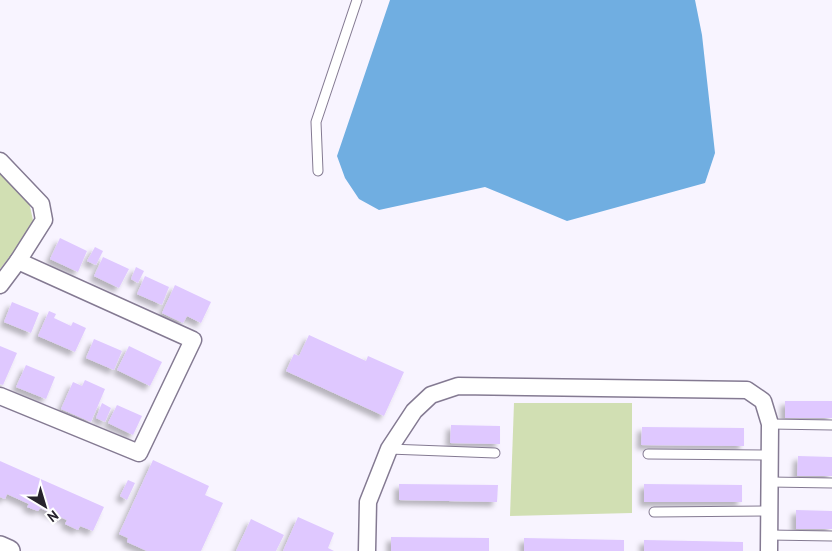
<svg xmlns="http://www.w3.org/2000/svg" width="832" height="551" viewBox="0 0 832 551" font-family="'PT Sans',sans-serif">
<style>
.green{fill:#d1dfb3}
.water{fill:#70aee1}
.building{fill:#dfc8ff;filter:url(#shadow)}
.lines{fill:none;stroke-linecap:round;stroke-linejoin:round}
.service-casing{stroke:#847a92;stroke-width:11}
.minor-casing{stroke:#847a92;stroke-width:19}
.tertiary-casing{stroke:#847a92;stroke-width:24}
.service{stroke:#fff;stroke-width:9}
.minor{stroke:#fff;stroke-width:16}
.tertiary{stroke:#fff;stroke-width:21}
</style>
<defs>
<filter id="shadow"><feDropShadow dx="-4.5" dy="4.5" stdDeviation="2.5" flood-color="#0004"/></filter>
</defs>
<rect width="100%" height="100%" fill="#f8f4ff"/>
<g class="green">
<polygon points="0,169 28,197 34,225 0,269"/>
<polygon points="514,403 632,403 632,513 510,516"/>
</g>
<polygon class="water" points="390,0 695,0 702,35 715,153 705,183 567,221 485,187 379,210 359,199 345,178 337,156"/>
<g class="building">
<polygon points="60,238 87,251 78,272 50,259"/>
<polygon points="95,247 103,251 96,265 87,261"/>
<polygon points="103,257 129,269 119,288 94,276"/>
<polygon points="136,267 144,271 138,283 131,279"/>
<polygon points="145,276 169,287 162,305 137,294"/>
<polygon points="175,285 211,302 201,323 187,316 183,323 162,313"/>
<polygon points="12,302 39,313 31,333 4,322"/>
<polygon points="49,311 56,314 54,318 71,326 73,322 86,328 75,352 38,336"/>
<polygon points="309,335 366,361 368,356 404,372 384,416 286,371 294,354 299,356"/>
<polygon points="94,339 122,351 114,370 86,358"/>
<polygon points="0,346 17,353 3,385 0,384"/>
<polygon points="129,346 162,362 150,386 117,370"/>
<polygon points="26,365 55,377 46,399 16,387"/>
<polygon points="85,380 105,389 91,422 61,409 73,382 82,386"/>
<rect x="785" y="401" width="47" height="17"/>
<polygon points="102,403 111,408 105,422 96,418"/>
<polygon points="117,405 142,416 133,435 108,423"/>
<polygon points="451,425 500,426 500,444 450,443"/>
<polygon points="642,427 744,428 744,446 641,445"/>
<polygon points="798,456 832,457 832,476 797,476"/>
<polygon points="153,460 209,486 205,495 223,503 201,551 147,551 127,542 128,538 119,534"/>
<polygon points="0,461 104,507 93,531 80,526 78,530 65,524 67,520 40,508 38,511 27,507 29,504 7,494 5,499 0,497"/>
<polygon points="128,480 135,483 127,500 120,496"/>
<polygon points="399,484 498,485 497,502 399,500"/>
<polygon points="644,484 742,485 742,502 644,502"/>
<polygon points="796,510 832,511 832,529 796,529"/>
<polygon points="298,517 334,533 328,548 334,551 283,551"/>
<polygon points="251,519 284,535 276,551 236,551"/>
<polygon points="391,537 489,538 489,551 391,551"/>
<polygon points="524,538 624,540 624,551 524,551"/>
<polygon points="644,540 743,542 743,551 644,551"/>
</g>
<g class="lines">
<defs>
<g id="service">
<polyline points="318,171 316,122 357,0"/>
<polyline points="770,424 832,425"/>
<polyline points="389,449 495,453"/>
<polyline points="648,454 770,455"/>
<polyline points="770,482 832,483"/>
<polyline points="654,512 770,511"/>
<polyline points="769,535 832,536"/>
</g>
<g id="minor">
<polyline points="0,161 41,204 44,220 18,261 0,285"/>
<polyline points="0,396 139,453 193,340 18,261"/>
<polyline points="367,551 368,502 389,449 414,411 431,395 458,386 747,390 763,401 770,424 769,551"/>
</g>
<polyline id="tertiary" points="0,547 9,551"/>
</defs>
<use href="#service" class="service-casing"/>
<use href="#minor" class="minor-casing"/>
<use href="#tertiary" class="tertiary-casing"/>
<use href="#service" class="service"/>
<use href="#minor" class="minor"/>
<use href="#tertiary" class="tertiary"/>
</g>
<g transform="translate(45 506) rotate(142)" stroke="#ffffff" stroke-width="4" paint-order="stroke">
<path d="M0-4L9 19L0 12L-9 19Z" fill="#27232d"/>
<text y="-8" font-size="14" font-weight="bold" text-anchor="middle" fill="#27232d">N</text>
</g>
</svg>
